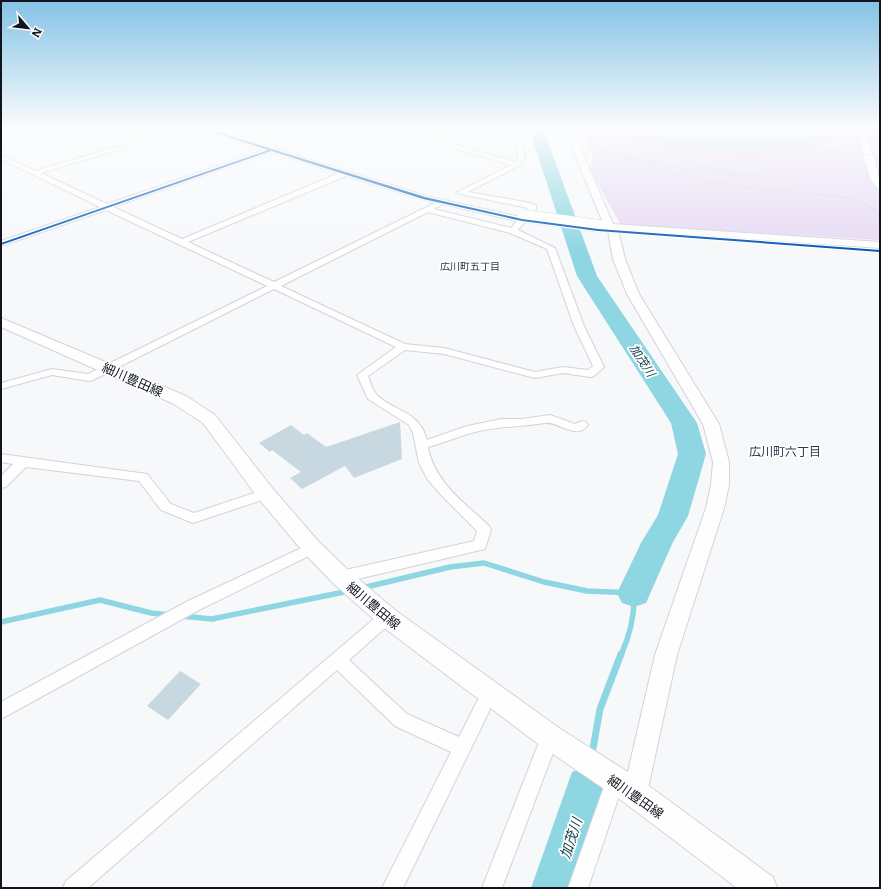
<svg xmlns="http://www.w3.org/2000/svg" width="881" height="889" viewBox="0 0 881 889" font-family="Literata,'Noto Sans JP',serif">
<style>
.green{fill:#e7daf4}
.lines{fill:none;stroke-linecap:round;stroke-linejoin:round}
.stream-far1{stroke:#8ed6e2;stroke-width:5.5}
.stream{stroke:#8ed6e2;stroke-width:7}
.river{fill:#8ed6e2;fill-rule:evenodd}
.building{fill:#c8d8e1}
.minor-casing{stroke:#d0d4da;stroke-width:2}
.tertiary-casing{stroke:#d0d4da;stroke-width:2}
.secondary-casing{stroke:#d0d4da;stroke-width:2}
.path-far1{stroke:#d1d2d3;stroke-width:1.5;stroke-dasharray:1 1;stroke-linecap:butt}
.path{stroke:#d1d2d3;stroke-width:2;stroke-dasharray:1.5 1.5;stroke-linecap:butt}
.minor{fill:#fefefe;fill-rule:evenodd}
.tertiary{fill:#fefefe;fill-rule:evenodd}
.secondary{fill:#fefefe;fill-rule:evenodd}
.tertiary-bridge-far1-casing{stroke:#d0d4da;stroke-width:10;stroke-linecap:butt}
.tertiary-bridge-casing{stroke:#d0d4da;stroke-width:13;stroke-linecap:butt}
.path-bridge{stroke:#d1d2d3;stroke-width:1.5;stroke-dasharray:1 1;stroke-linecap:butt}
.tertiary-bridge-far1{stroke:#fefefe;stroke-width:9}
.tertiary-bridge{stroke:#fefefe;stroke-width:12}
.cycleway-casing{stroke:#fff;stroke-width:2}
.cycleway{fill:#0057b8;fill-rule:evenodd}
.labels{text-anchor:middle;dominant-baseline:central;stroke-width:3.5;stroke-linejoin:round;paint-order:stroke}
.far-neighbourhood-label{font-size:10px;fill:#2d394d;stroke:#fff}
.water-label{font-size:12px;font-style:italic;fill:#16454c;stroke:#fff}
.neighbourhood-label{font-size:12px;fill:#2d394d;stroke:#fff}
.near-street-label{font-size:13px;fill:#10151e;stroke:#fff}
.near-water-label{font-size:14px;font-style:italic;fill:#16454c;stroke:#fff}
</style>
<rect width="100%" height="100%" fill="#f6f8fa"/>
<polygon class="green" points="580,128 880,128 880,240 621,225 590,170 593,152"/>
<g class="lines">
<g class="stream-far1">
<path d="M 362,588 L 450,567 L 484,563 L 544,582 L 587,591 L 634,593 C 635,615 630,635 621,655"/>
<polyline points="181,616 212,619 349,591"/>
<polyline points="1,622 100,600 151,613 170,615"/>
</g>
<g class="stream">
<polyline points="592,754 600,709 621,654"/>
<polyline points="587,787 589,773"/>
</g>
<g class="river">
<polygon points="529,128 543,128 597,276 697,423 706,454 688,516 672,544 646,603 634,607 622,603 617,593 641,543 658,515 678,454 671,423 577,276"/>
<polygon points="587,766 602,772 608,787 577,888 531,888 572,772"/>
</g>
</g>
<g class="building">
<polygon points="610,128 838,128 821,141 813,144 789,149 753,153 726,152 664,145 609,133"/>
<polygon points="400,422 402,459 354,478 345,466 302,489 290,478 301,472 272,450 270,452 259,443 291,425 304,435 307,433 326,447"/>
<polygon points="180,671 201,684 168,720 147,706"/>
</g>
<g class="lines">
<defs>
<g id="minor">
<polygon points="66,128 76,128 1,149 1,145"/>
<path d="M 180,128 L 189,128 L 41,173 L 107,204 L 264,150 L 199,128 L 208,128 L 426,196 L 520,217 L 528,208 L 456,193 L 511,165 L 386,128 L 396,128 L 515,162 L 519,157 L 512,128 L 518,128 L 525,157 L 519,166 L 468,192 L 525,202 L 536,205 L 536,209 L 518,230 L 555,248 L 584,326 L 604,367 L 594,376 L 590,377 L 563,373 L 535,378 L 444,354 L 405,350 L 368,376 C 370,382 373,391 377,395 C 396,413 419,410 427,440 L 467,426 L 502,419 L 522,419 L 550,415 L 575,424 L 582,421 L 586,422 L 588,425 C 577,441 558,421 545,423 C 522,427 498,426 475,432 C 459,436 444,443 428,447 C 434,482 465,503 489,526 L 491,530 L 485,549 L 341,583 L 336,581 L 334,577 L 336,573 L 341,571 L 474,541 L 477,531 L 442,496 L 428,480 L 419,463 L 413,433 L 409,425 L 368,399 L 357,375 L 396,347 L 274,289 L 93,380 L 89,381 L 52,375 L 1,389 L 1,383 L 52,369 L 88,374 L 267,286 L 106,210 L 1,246 L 1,241 L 100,207 L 1,159 L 1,155 L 35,171 ZM 271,152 L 339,173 L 182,239 L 113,207 ZM 346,176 L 435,203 L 274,282 L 188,242 ZM 443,204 L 517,221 L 511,228 L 434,209 ZM 428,212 L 510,233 L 547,249 L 574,326 L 593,366 L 588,370 L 563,367 L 535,372 L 444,348 L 405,344 L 281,286 Z"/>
<polygon points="327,128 336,128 280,148 275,147"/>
<polygon points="1,454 147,474 171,504 194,513 266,489 271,491 272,494 271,497 193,523 161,510 139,481 26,467 6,487 1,488 1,476 13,464 1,462"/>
<polygon points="312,543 317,544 319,548 317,552 199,610 1,719 1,702 188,601"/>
<polygon points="387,611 392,612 395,617 392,622 349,660 407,714 459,737 484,688 490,685 496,688 498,693 403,888 382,888 451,752 395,726 337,670 88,888 63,888 66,881 382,612"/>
<polygon points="550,729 556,731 559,737 502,888 482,888 541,737 544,731"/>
<polygon points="615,772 622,774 624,781 588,888 568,888 606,781 608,774"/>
</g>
<g id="tertiary">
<polygon points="24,128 50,128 46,130 1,135 1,131"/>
<polygon points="564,128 572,128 613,224 880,242 880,248 618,230 625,259 639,294 719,424 729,462 729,485 724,508 677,655 647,793 644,802 635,805 626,802 623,793 655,655 706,508 711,485 713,462 703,424 627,294 613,259 608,231 597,228 596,226 603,223"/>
<path d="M 858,128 L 866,128 C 868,149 880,168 880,189 C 868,186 859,140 858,128 Z"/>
</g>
<polygon id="secondary" points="1,318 186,396 215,415 273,489 319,542 349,571 395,610 559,728 645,783 773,877 777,888 737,888 625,803 541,746 379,624 333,583 305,554 259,499 203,423 174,404 1,327"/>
</defs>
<use href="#minor" class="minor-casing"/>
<use href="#tertiary" class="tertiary-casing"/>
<use href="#secondary" class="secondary-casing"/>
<g class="path-far1">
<polyline points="591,128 646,144 733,156 779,155 836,140 844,135 845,128"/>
<polyline points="581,130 604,143 599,150 675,167 756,179 755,175 690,164 639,149 646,144"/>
<polyline points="798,151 844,152"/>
<polyline points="621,155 629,160 651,167 712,182 746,188 854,198 872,208 879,216"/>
<polyline points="752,187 756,179"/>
</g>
<polyline class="path" points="878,215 880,217"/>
<use href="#minor" class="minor"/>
<use href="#tertiary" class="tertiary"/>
<use href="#secondary" class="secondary"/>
<defs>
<polyline id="tertiary-bridge-far1" points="524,216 526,216"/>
<polyline id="tertiary-bridge" points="524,216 600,226"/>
</defs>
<use href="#tertiary-bridge-far1" class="tertiary-bridge-far1-casing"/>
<use href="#tertiary-bridge" class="tertiary-bridge-casing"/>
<polyline class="path-bridge" points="844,152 880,156"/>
<use href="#tertiary-bridge-far1" class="tertiary-bridge-far1"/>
<use href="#tertiary-bridge" class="tertiary-bridge"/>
<defs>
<polygon id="cycleway" points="201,128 205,128 425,197 522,219 598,229 880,250 880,252 598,231 522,221 423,199 271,151 1,245 1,243 268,150"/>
</defs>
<use href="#cycleway" class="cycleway-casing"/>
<use href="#cycleway" class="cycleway"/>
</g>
<linearGradient id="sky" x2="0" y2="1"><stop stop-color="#84c2e6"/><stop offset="0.51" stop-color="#fbfcfd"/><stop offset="1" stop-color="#fbfcfd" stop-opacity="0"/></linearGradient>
<rect width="881" height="252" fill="url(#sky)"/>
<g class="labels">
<g class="far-neighbourhood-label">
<text x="470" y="265">広川町五丁目</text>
</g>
<g class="water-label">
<text transform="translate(643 360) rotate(57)">加茂川</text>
</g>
<g class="neighbourhood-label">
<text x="785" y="451">広川町六丁目</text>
</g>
<g class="near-street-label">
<text transform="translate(133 379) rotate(24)">細川豊田線</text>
<text transform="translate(374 605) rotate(40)">細川豊田線</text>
<text transform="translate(636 796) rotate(35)">細川豊田線</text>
</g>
<g class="near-water-label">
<text transform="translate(570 838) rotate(-72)">加茂川</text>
</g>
</g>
<rect width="881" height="889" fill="none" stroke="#10151e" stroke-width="4"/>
<g transform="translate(28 28) rotate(118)" stroke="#ffffff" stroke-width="3" paint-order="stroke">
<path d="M0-3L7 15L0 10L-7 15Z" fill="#10151e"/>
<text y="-6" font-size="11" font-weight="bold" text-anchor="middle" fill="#10151e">N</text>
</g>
</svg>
